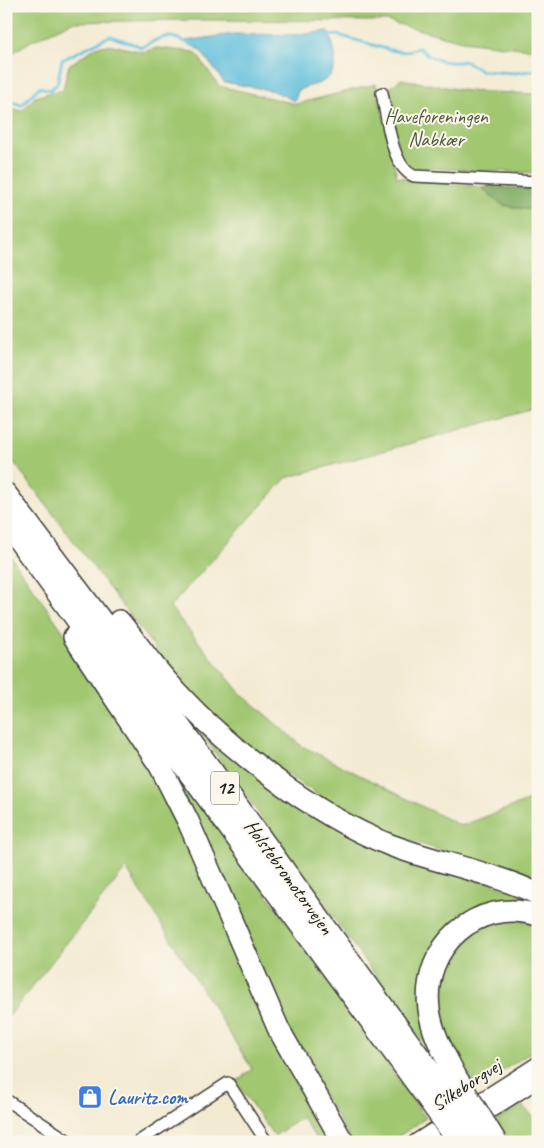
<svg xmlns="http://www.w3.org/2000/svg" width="544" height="1148" viewBox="0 0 544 1148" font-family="Caveat,sans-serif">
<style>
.green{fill:#a1c771;stroke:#5e7246}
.forest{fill:#80ac63;stroke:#4e6440}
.water{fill:#5dbedb;stroke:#3c6d7c}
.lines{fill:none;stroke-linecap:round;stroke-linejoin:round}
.stream{stroke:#5dbedb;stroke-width:3}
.street-casing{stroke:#3c3b37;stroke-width:14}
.secondary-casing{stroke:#3c3b37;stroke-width:19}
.highway-casing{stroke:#3c3b37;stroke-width:24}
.street{stroke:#fff;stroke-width:11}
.secondary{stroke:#fff;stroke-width:16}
.highway{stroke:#fff;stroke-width:21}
.highway-bridge-casing{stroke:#3c3b37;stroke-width:24;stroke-linecap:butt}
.highway-bridge{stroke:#fff;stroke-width:21}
.labels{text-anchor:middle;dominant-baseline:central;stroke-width:4;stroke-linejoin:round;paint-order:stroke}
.shield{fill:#fbf7ec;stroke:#5f5e5a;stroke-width:1}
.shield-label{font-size:19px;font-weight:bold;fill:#1c1c1c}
.park-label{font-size:20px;fill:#4b583a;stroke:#fbf7ec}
.street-label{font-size:20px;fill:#1c1c1c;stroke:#fbf7ec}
.shop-label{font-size:20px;font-weight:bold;fill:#366cbe;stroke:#fbf7ec;text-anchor:start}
</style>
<rect width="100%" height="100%" fill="#fbf7ec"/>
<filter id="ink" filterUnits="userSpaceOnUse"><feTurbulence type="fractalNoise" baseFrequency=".02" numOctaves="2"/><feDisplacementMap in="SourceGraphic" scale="10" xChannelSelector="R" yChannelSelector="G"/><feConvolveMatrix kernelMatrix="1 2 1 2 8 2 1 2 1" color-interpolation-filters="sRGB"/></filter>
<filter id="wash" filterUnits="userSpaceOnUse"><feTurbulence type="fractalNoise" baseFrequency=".0096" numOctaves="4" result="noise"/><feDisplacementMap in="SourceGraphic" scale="20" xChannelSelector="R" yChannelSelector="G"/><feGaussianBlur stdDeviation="1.12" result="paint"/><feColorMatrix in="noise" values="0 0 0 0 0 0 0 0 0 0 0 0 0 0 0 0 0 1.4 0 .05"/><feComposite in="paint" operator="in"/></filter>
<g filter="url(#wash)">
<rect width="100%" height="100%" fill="#f3ead2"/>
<g class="green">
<polygon points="6,6 538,6 538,50 462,41 386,21 187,20 72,22 31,41 6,57"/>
<polygon points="112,45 143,52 157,48 195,52 219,86 296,104 376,84 397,177 481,187 503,205 538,211 538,408 286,478 170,607 240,693 302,746 461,826 538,797 538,883 400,837 327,801 258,755 184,687 6,452 6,109 22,111 35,97 63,89 69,65 98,46"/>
<polygon points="401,79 467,91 538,94 538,173 405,167 398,149 386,91"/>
<polygon points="6,550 72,644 155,772 336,1142 318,1142 302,1117 274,1136 236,1082 252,1069 126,868 9,1016 6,1013"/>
<polygon points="183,708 306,808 528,897 538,908 505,904 430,956 445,1073"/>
<polygon points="140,716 426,1118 390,1142 352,1142 285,1030"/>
<polygon points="513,918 538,924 538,1048 473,1089 445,1034 438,1009 437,984 451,947 489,923"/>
<polygon points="521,1105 538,1121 538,1142 508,1142 495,1121"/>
</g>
<polygon class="forest" points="481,187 538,188 538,211 503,205"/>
<path class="water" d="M 328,31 C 335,49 343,72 320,83 C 314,85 305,87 298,90 L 295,101 L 274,91 L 224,82 L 200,50 L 185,41 L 234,34 L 299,35 Z"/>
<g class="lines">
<g class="stream">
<path d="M 327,36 L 338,35 L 390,50 L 403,52 L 419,48 C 432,60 447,65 465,61 L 482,71 L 515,73 L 538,70"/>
<path d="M 6,101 L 22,105 L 39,87 L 50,90 L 57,84 L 62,60 L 110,36 L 142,47 C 167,34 168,33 194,46"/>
</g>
</g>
</g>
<g filter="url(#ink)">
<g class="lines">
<defs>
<g id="street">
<path d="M 382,93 C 387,116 391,167 414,176 L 538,182"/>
<polyline points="6,1100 70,1142"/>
<polyline points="138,1142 228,1083 266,1141"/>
</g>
<g id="secondary">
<polyline points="472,1121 538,1079"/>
<polyline points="417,1142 538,1065"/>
</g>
<g id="highway">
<polyline points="6,494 149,684 440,1085"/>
<polyline points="6,523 425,1095"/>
<path d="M 119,621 C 135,640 149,661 166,680 C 220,743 313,815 390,845 C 438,863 492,872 538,894"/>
<polyline points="74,637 160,766 188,821 279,1030 343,1142"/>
<path d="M 456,1077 C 445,1055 432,1034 429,1009 C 421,947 477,896 538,915"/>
</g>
</defs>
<use href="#street" class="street-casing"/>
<use href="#secondary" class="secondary-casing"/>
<use href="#highway" class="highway-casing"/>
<use href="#street" class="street"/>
<use href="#secondary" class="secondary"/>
<use href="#highway" class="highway"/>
<defs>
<g id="highway-bridge">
<polyline points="456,1077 496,1142"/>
<polyline points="440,1085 476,1135"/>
<polyline points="425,1095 459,1142"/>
</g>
</defs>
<use href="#highway-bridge" class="highway-bridge-casing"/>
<use href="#highway-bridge" class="highway-bridge"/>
</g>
</g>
<defs>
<symbol id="shop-square" viewBox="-11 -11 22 22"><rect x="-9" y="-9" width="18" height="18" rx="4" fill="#3f7fe0" stroke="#fbf7ec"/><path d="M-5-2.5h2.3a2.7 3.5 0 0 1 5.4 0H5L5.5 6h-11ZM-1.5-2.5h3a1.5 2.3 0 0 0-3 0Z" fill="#fff"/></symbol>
</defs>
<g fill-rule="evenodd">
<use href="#shop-square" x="76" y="1083" width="28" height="28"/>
</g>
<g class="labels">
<rect class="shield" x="211" y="771.5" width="28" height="33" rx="4"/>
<g class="shield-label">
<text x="225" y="788">12</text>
</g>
<g class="park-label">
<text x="436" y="116">Haveforeningen<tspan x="436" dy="23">Nabkær</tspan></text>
</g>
<g class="street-label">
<text transform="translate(289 877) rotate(54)">Holstebromotorvejen</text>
<text transform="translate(466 1085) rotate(-33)">Silkeborgvej</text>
</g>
<g class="shop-label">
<text x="108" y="1097">Lauritz.com</text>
</g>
</g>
<rect width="544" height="1148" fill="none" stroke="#fbf7ec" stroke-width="25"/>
</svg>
